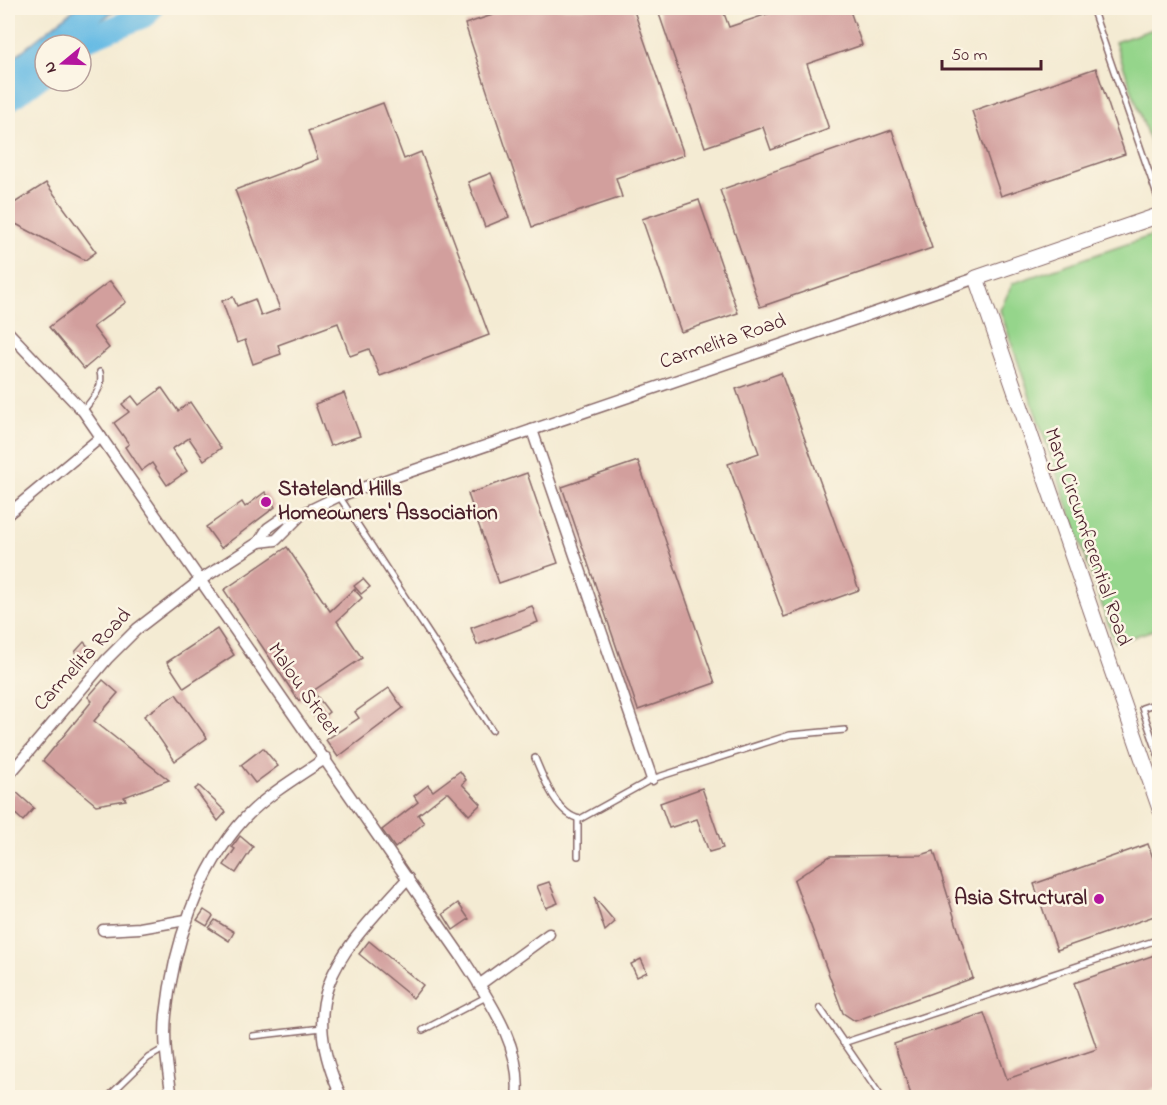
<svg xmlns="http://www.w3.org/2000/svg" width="1167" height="1105" viewBox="0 0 1167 1105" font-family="'Indie Flower',sans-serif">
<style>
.green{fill:#95d58b;stroke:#707a5b;stroke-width:1.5}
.water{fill:#68bbe4;stroke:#596d88;stroke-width:1.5}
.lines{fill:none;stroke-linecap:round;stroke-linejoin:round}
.river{stroke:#68bbe4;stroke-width:24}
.building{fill:#d29f9d}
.lane-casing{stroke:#866666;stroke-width:8}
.street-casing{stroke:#866666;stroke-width:13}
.secondary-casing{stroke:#866666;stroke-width:17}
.lane{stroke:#fff;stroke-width:5}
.street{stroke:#fff;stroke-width:10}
.secondary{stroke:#fff;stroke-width:15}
.poi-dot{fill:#b5179e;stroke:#fcf5e5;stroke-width:2}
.labels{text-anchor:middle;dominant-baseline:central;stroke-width:5;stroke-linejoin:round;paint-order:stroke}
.street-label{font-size:21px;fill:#4a1f2b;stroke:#fcf5e5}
.poi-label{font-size:21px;font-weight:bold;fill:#4a1f2b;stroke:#fcf5e5;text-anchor:start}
</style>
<rect width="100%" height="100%" fill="#fcf5e5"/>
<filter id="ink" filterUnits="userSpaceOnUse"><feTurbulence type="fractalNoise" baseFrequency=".0167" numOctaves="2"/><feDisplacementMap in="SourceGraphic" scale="12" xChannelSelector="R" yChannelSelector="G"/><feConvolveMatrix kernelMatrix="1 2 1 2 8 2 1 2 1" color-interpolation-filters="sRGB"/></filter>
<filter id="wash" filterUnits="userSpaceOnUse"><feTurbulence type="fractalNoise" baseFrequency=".008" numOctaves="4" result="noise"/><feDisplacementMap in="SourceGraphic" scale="24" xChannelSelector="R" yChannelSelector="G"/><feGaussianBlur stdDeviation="1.35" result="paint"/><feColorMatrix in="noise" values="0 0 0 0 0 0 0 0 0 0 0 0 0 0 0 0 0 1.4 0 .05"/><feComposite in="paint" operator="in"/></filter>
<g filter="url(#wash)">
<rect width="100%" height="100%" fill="#f4ebd3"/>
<g class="green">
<polygon points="1159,27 1160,27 1159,168 1115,42"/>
<polygon points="1159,233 1159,628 1115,643 1000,310 1013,283"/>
</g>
<polygon class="water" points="76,8 117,8 71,45 45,45 45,73 8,100 8,62"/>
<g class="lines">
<g class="river">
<polyline points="72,45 146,15 151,8"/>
<polyline points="8,100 45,73"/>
</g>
</g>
<g id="blocks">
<g class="building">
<polygon points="514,8 633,8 684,155 616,178 622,197 532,227 465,24"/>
<polygon points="657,8 722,8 729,27 785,8 849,8 862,45 807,64 829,129 771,150 763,127 705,147"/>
<polygon points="1096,68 1125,154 1001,196 972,111"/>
<polygon points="383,103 404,159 421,152 489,335 380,376 369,349 350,356 338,323 278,345 281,354 253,364 245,340 237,343 222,301 233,297 237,306 255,299 261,316 280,309 235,190 318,159 308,131"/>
<polygon points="892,130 932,248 760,307 720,190"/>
<polygon points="491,173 509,217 485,227 468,182"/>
<polygon points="46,183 96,252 85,260 8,220 8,207"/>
<polygon points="699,200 738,313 681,332 642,219"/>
<polygon points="110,281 126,302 93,327 109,348 84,369 49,327"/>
<polygon points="781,373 859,590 784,617 728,464 759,453 736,389"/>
<polygon points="162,388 178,411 190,402 221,448 204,460 189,438 172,449 187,471 167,485 152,463 141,471 125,447 129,444 114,423 129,412 122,404 132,396 139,405"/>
<polygon points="344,393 360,436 330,446 315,404"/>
<polygon points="638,461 715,683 638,710 562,487"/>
<polygon points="527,473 558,563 499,583 468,494"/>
<polygon points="265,492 275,507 221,548 206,527 242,502 245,507"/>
<polygon points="287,547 330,611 354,589 362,598 337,621 362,658 313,691 329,712 319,720 302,698 299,701 224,590"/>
<polygon points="363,579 370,587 361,594 354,586"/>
<polygon points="532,606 538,622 477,645 471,628"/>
<polygon points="217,629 234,655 184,688 167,662"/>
<polygon points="84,642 95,654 86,663 75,652"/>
<polygon points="103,680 118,693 94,721 169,780 124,797 126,800 96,805 43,761 92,701 88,697"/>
<polygon points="389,688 403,708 338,757 326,740 359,718 355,712"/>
<polygon points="176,694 207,738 175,761 144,716"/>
<polygon points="263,748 278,766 255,783 241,765"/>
<polygon points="460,771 466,780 462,784 481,804 469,815 449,793 446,793 418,815 424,823 395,848 382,830 418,802 414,796 428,785 433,791"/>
<polygon points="199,786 226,812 218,821 195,789"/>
<polygon points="702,788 723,848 709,852 697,819 669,828 660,803"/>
<polygon points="15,791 34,808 23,821 8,807 8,799"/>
<polygon points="240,836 253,847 236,873 224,865 235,849 232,847"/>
<polygon points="1148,844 1160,878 1160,914 1057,950 1034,884"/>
<polygon points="934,851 973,978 855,1021 843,1013 794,880 830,856 921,855"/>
<polygon points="549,882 558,903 546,908 537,886"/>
<polygon points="594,897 615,922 605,931"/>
<polygon points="458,903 469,919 453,930 443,914"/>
<polygon points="204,910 213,916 207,926 197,920"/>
<polygon points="215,920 234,932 229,941 209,928"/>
<polygon points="369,941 423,985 413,998 359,954"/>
<polygon points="1160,953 1160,1087 1129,1098 912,1098 894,1044 984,1013 1007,1079 1097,1049 1074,983"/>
<polygon points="641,959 647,972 637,977 631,964"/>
</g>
</g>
</g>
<g filter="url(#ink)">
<use href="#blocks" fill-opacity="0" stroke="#866666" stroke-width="1.5"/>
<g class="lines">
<defs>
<g id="lane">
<polyline points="1092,8 1160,204"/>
<path d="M 83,411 C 93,398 104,388 100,372"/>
<polyline points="339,496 492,730"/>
<polyline points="1160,702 1142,708 1160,760"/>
<path d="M 535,758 C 543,777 557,815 580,819 L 652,779 L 790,735 L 845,730"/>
<polyline points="578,856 578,819"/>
<polyline points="820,1008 882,1098"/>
<polyline points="423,1030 486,997"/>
<polyline points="253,1036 322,1028"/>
<polyline points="843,1043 1160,939"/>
<polyline points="107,1098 148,1058 165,1048"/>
</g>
<g id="street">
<path d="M 8,332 L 83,411 L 463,959 C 489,1000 523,1047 517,1098"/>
<polyline points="532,430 652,779"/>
<polyline points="8,514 101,437"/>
<polyline points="259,542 276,540 302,514"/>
<polyline points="8,776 107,659 137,629 202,579 259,542 268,528 284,517 302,514 339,496 976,278"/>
<polyline points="103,930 140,928 186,920"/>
<polyline points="479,985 549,934"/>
<path d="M 172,1098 C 168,1070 163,1043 166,1015 C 173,948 198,869 245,818 C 268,794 299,776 326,758"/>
<path d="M 342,1098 C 293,993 342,952 408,878"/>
</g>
<polyline id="secondary" points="1160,215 976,278 1160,809"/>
</defs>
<use href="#lane" class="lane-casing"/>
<use href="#street" class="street-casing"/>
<use href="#secondary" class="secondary-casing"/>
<use href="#lane" class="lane"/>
<use href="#street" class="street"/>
<use href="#secondary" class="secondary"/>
</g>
</g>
<g class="poi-dot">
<circle cx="266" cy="502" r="6"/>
<circle cx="1099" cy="899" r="6"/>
</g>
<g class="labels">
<g class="street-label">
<text transform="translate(723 342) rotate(-19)">Carmelita Road</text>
<text transform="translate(1087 537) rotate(71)">Mary Circumferential Road</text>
<text transform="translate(83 660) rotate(-47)">Carmelita Road</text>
<text transform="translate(303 690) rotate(55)">Malou Street</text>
</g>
<g class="poi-label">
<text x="278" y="490">Stateland Hills<tspan x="278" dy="24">Homeowners' Association</tspan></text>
<text x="1087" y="899" text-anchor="end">Asia Structural</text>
</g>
</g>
<rect width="1167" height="1105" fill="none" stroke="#fcf5e5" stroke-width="30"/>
<g transform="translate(63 63) rotate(251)"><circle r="28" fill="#fcf5e5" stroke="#b59f9b" stroke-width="1.5"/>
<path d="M0-4.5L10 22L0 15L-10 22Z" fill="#b5179e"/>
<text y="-9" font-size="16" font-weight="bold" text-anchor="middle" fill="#4a1f2b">N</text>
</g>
<path d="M942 60v9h99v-9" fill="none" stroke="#4a1f2b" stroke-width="3"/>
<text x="951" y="60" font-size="18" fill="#4a1f2b" stroke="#fcf5e5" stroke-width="4.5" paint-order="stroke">50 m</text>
</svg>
